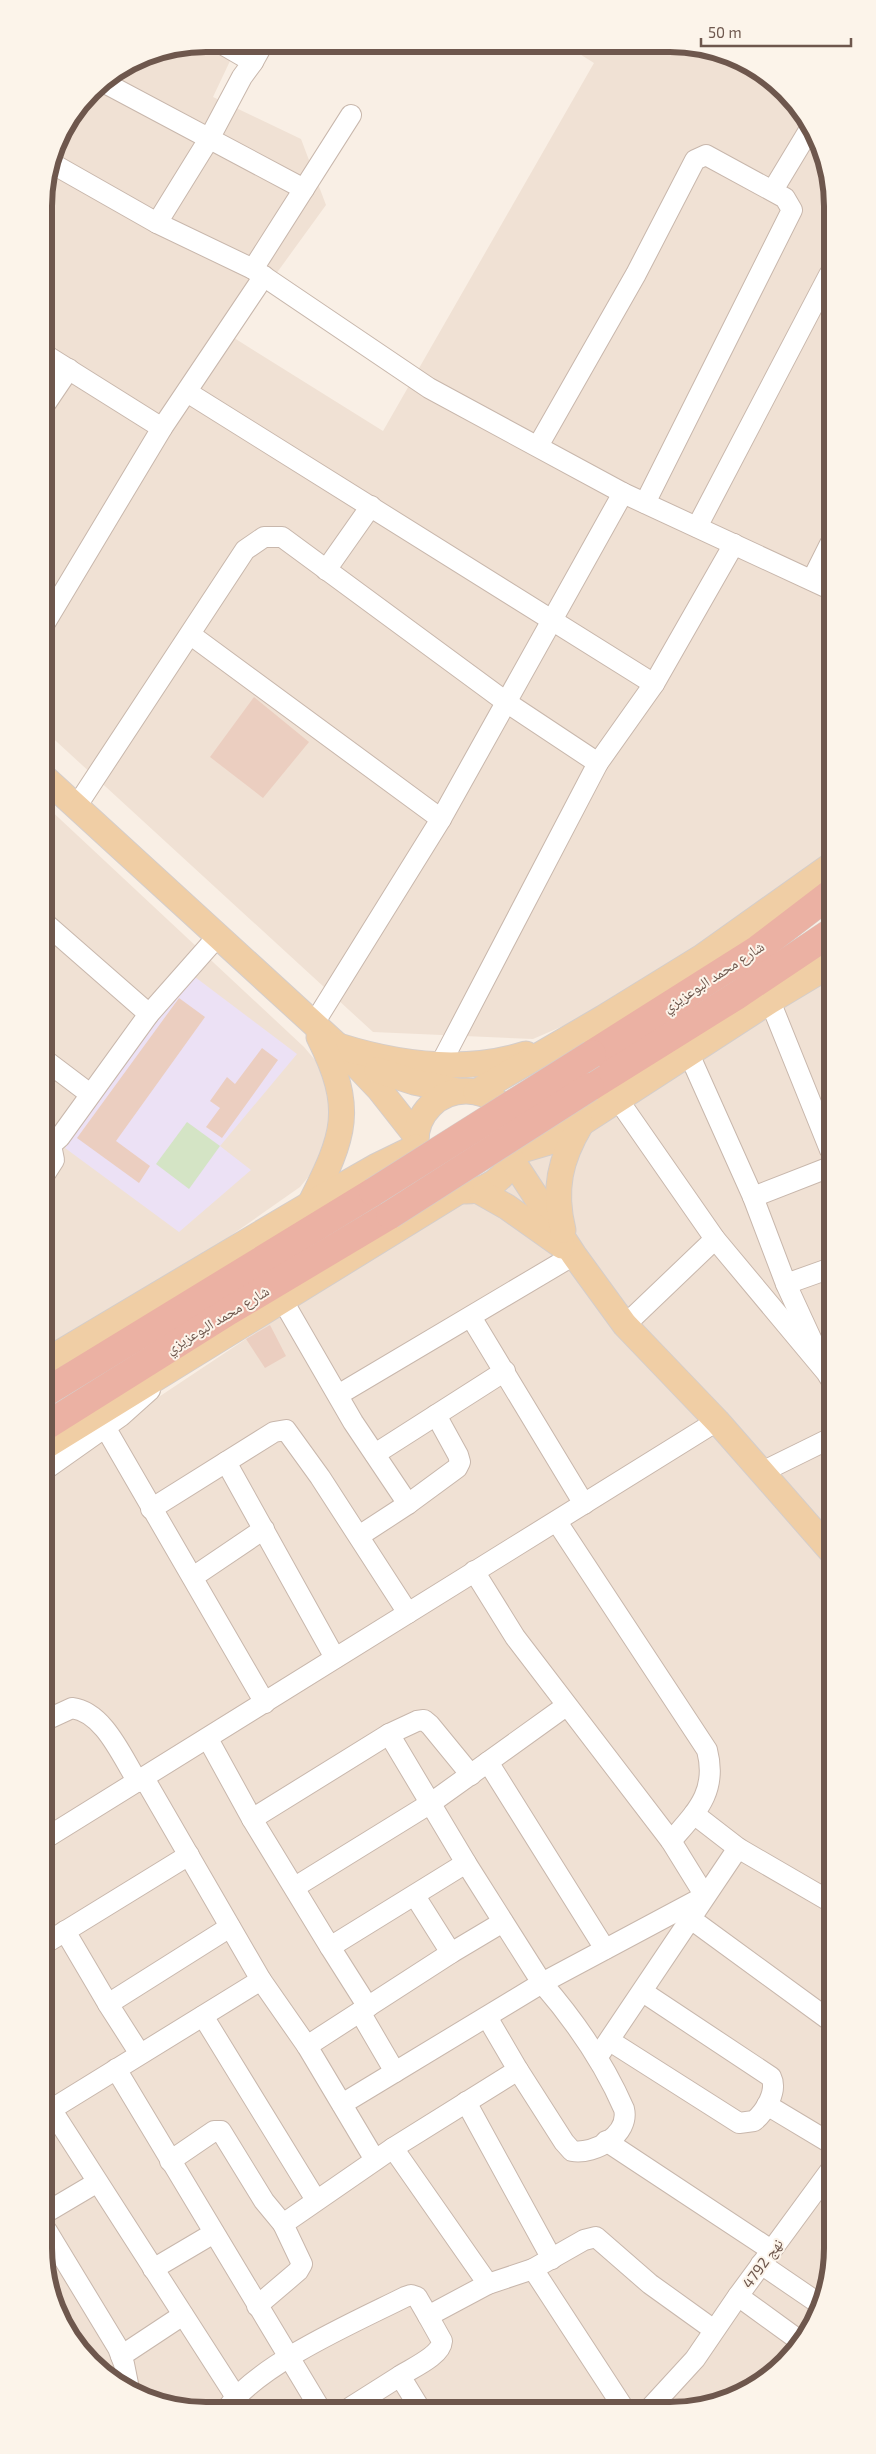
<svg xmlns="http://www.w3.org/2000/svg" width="876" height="2454" viewBox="0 0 876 2454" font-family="'Exo 2','Noto Naskh Arabic',sans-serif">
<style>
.residential{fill:#f0e1d4}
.education{fill:#ece1f5}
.green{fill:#d4e4c5}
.building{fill:#ebcec0}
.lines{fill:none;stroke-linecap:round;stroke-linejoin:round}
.minor-casing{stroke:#c8b7ac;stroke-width:22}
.major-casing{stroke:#d4cdca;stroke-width:27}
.highway-casing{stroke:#d4cdca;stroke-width:29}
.minor{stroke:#fff;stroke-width:20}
.major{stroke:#f0cea5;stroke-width:25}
.highway{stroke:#ebb1a3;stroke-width:28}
.highway-bridge-casing{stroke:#d4cdca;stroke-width:29;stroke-linecap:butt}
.highway-bridge{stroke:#ebb1a3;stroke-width:28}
.labels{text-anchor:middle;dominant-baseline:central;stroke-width:4;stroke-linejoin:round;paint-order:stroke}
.street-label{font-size:15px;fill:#6e574d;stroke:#fcf4ea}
.rim{fill:none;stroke:#6e574d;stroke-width:6}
</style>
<rect width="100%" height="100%" fill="#f9efe5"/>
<g class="residential">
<polygon points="207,44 238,44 213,97 301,139 326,205 231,336 383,431 594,63 567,46 701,47 751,65 784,91 811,125 829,175 830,858 607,1007 533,1039 373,1032 45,731 44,196 61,134 99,84 145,56"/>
<polygon points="45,805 304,1047 321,1067 334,1097 326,1156 300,1187 216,1246 46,1353"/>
<polygon points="830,953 832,2258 820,2309 792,2355 751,2388 701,2407 175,2407 134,2393 92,2363 65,2329 47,2279 46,1477 64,1460 327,1285 482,1192 751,1010"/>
</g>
<polygon class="education" points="191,974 297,1054 220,1146 251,1170 179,1232 65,1148"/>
<polygon class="green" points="187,1122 220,1146 189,1189 156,1164"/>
<g class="building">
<polygon points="254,697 309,742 263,798 210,757"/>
<polygon points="179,998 205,1017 116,1141 150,1166 139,1183 77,1138"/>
<polygon points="262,1048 278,1060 222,1138 206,1127 220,1108 210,1101 227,1077 235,1084"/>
<polygon points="270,1325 286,1356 265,1368 246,1339"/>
</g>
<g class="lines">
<defs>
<g id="minor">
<polyline points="253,62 263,44"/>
<polyline points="103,82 304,189"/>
<polyline points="53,164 157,223 253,269 429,388 623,493 830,589"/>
<polyline points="773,190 811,127"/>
<polyline points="157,223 209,139 242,77 253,62 222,44"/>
<polyline points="253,269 351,115"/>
<polyline points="44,354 162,428"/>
<polyline points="187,392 654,684"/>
<polyline points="44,406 69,369"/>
<polyline points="538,446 636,274 695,160 706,155 785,198 792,210 645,503"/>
<polyline points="697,527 829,275"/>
<polyline points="326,570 371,506"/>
<polyline points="812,580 830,544"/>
<polyline points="45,623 162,428 264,276"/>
<polyline points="191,635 441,819"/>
<polyline points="76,807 245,550 264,537 282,537 506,702 598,763"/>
<polyline points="45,923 149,1014"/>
<polyline points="770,1001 830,1150"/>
<polyline points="313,1025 441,819 623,493"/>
<polyline points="689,1054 753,1197 786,1284 815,1347"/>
<polyline points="45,1060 90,1094"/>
<polyline points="440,1065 598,763 654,684 734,544"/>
<polyline points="619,1101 715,1239 826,1372 831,1380"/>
<polyline points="45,1145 51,1145 60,1137 149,1014 217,937"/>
<polyline points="45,1174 54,1160 51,1145"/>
<polyline points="753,1197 830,1167"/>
<polyline points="786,1284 831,1268"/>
<polyline points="283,1301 353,1422 408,1504"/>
<polyline points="471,1317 584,1504"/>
<polyline points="625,1325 715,1239"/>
<polyline points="338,1395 574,1255"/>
<polyline points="105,1427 265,1703"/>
<polyline points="375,1454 505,1371"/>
<polyline points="226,1462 335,1658"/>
<polyline points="46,1469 121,1416 150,1390"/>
<polyline points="762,1472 831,1438"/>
<polyline points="151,1509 274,1432 286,1430 320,1477 408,1613"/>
<path d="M 557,1522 L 707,1750 C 718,1792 696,1812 671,1841"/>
<polyline points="359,1536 408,1504 457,1468 460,1462 458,1455 436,1415"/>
<path d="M 474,1571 L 515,1637 L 671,1841 L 705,1896 L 542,1983 C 575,2021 604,2063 624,2109 C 630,2134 595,2155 572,2151 L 564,2142 L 518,2070"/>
<polyline points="193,1577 264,1529"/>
<path d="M 46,1720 L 72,1708 C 104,1712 122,1757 138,1782"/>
<polyline points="208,1739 252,1819 330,1947 466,1863"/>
<polyline points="488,1762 605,1949"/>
<polyline points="144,1778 261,1980 307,2046 375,2160"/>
<polyline points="694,1814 738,1848 831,1902"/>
<polyline points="252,1819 389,1734 417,1721 424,1720 430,1725 471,1775"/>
<polyline points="46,1838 717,1421"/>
<polyline points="295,1887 431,1803 566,1706"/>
<polyline points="415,1896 451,1953"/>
<polyline points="691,1919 832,2022"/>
<polyline points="65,1931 108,2004"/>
<polyline points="46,1943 189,1855"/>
<polyline points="330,1947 368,2007"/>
<polyline points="360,2012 395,2072 542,1983 466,1863 389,1734"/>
<polyline points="203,2016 316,2200"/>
<path d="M 610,2041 L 739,2123 L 754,2121 C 765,2112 778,2091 771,2077 L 643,1992"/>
<polyline points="307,2046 451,1953 503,1922"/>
<polyline points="601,2052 738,1848"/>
<polyline points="140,2054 108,2004 230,1927"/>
<polyline points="116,2069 319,2407"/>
<polyline points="466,2102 552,2259"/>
<polyline points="342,2104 395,2072"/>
<polyline points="767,2105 832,2144"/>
<polyline points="51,2109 236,2397"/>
<polyline points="47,2112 261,1980"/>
<polyline points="606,2141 771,2250"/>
<polyline points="393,2148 518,2070 487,2017"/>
<polyline points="170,2161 214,2131 221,2131 264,2201 283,2224"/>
<polyline points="47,2212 96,2183"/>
<polyline points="47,2231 118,2348 124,2364 129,2389"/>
<polyline points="761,2264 821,2305"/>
<polyline points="153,2269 214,2233"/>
<polyline points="533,2269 584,2240 596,2237 650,2284 714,2330"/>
<polyline points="257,2306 298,2271 302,2264 283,2224 393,2148 488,2284"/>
<polyline points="800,2341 738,2296 832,2168"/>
<polyline points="121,2356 183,2315"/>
<path d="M 400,2376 C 412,2368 441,2356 442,2341 L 428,2316 L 488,2284 L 533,2269 L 623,2407"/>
<path d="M 228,2407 C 261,2363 355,2322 405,2297 L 411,2295 L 417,2297 L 428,2316"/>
<polyline points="351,2407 400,2376 419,2407"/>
<polyline points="651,2407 695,2359 738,2296"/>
</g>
<g id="major">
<polyline points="45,778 337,1045 379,1089 416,1136"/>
<path d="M 339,1046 C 399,1065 465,1073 526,1054"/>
<polyline points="377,1070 414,1082 458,1091"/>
<circle cx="466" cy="1141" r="50"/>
<polyline points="476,1092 603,1018 702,957 830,866"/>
<polyline points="515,1152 549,1142 565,1134 770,1001 830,965"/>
<polyline points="512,1160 574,1255 625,1325 717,1421 831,1551"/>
<polyline points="477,1190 507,1207 562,1246"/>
<path d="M 310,1204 C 345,1135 355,1109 319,1037"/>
<path d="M 563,1230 C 553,1190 560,1159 581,1124"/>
<polyline points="46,1361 310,1204 375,1167 416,1147"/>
<polyline points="46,1446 461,1190"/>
</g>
<g id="highway">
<polyline points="592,1054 758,949 830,894"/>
<polyline points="590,1087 736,996 830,933"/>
<polyline points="46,1392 373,1192"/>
<polyline points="46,1426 229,1311 390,1215"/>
</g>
</defs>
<use href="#minor" class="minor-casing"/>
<use href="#major" class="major-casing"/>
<use href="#highway" class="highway-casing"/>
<use href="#minor" class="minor"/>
<use href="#major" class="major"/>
<use href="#highway" class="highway"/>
<defs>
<g id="highway-bridge">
<polyline points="373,1192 592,1054"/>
<polyline points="390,1215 590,1087"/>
</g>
</defs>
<use href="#highway-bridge" class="highway-bridge-casing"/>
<use href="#highway-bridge" class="highway-bridge"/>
</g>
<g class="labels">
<g class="street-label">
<text transform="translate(713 976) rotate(-33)">شارع محمد البوعزيزي</text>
<text transform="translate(217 1319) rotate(-31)">شارع محمد البوعزيزي</text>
<text transform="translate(762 2263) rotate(-54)">نهج 4792</text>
</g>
</g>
<path d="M0 0H876V2454H0ZM206 52H670A154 154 0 0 1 824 206V2248A154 154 0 0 1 670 2402H206A154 154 0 0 1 52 2248V206A154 154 0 0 1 206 52Z" fill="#fcf4ea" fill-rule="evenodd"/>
<path class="rim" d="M206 52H670A154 154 0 0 1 824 206V2248A154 154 0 0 1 670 2402H206A154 154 0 0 1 52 2248V206A154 154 0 0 1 206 52Z"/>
<path d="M701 38v8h150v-8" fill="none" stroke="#6e574d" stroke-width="2.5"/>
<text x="708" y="38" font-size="15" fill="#6e574d" stroke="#fcf4ea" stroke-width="4" paint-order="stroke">50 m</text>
</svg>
